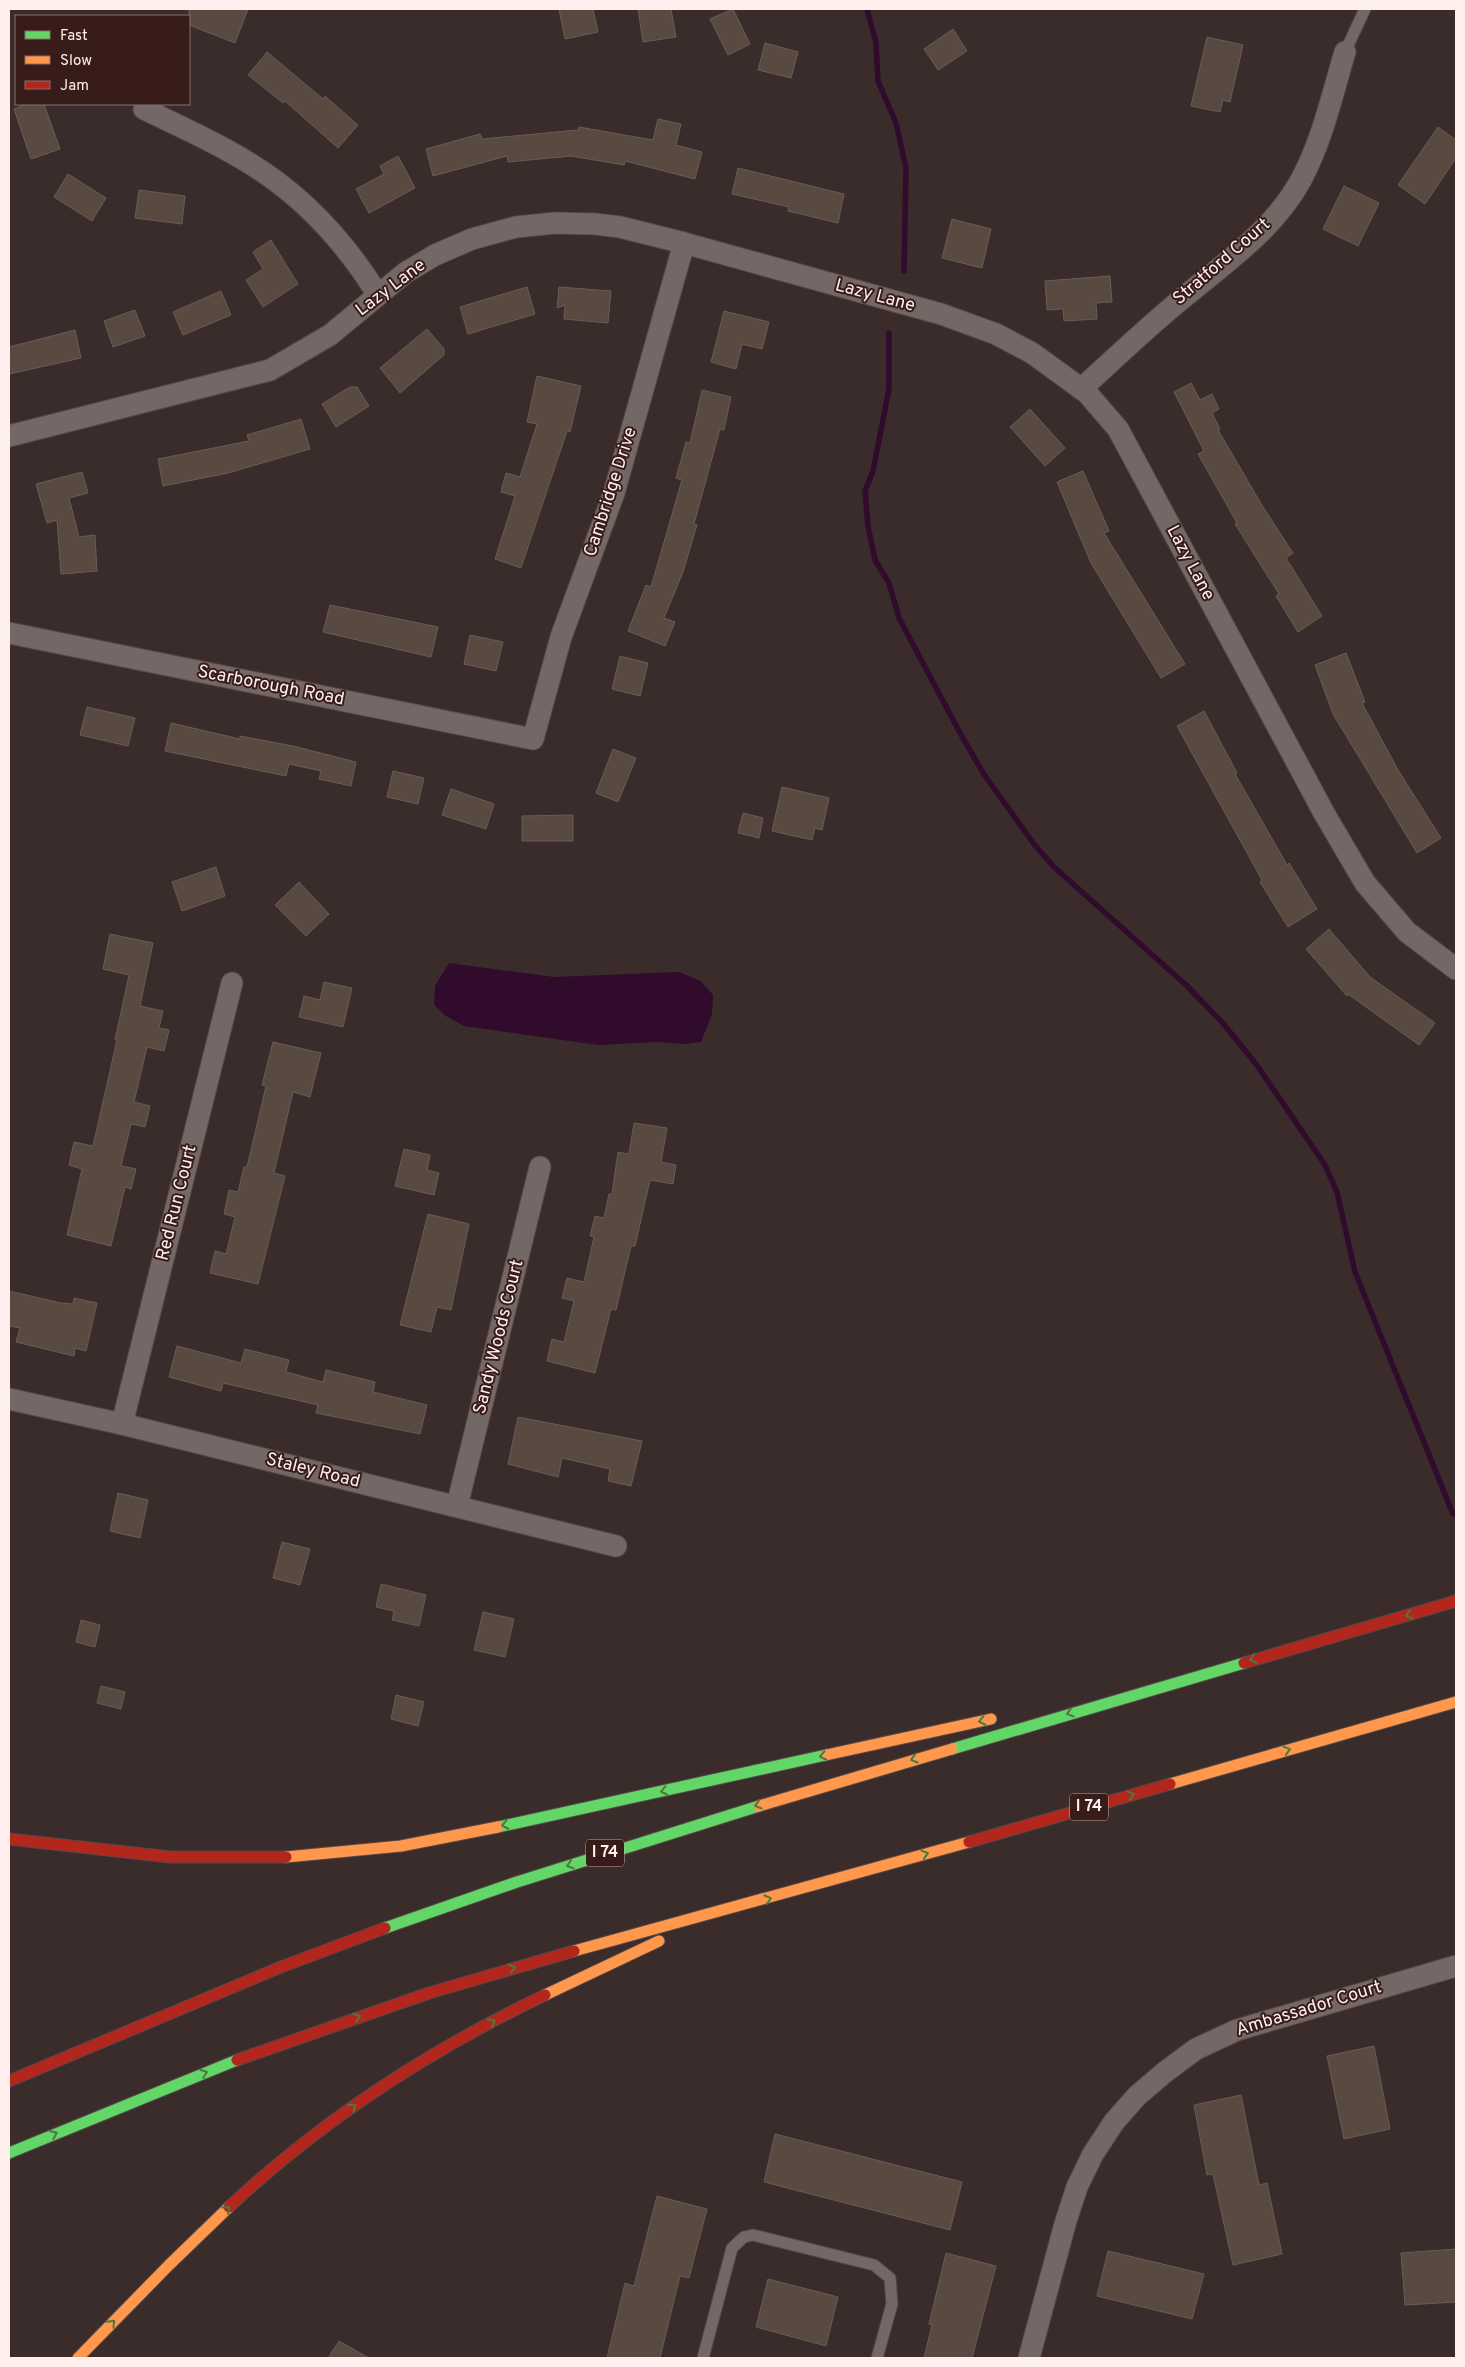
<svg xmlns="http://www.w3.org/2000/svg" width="1465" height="2367" viewBox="0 0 1465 2367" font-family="Overpass,sans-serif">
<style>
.water{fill:#300b2c}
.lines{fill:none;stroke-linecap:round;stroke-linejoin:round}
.stream{stroke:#300b2c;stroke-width:5.5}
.building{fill:#584941;stroke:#685d58}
.lane-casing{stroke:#554847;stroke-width:13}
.street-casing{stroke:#554847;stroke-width:23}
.fast-casing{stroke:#554847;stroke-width:13}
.slow-casing{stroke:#554847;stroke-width:13}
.jam-casing{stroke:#554847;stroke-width:13}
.lane{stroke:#746866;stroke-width:11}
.street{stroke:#746866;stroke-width:21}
.fast{stroke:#63d668;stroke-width:11}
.slow{stroke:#ff974d;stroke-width:11}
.jam{stroke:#b3261e;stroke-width:11}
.oneway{stroke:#4d7940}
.labels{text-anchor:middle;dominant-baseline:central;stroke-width:4;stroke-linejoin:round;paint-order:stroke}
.shield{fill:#371c19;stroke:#c2afad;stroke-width:1}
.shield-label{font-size:16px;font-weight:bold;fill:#feeeec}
.street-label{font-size:18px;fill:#feeeec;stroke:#371c19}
</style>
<rect width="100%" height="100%" fill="#3a2c2a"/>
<polygon class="water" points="449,963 554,977 679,972 701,981 713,995 712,1014 701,1042 685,1044 657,1042 598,1045 464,1026 446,1016 434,1005 435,986"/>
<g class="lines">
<g class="stream">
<polyline points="867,9 876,43 878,81 896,123 906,168 904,271"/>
<polyline points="889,333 889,389 873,471 865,491 868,526 875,560 889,583 899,618 959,731 983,773 1034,844 1054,867 1186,985 1221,1021 1256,1064 1325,1165 1337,1192 1355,1272 1453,1514"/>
</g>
</g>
<g class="building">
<polygon points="189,9 248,9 235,43 189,25"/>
<polygon points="559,9 593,9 598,32 565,39"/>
<polygon points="638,9 671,9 676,37 643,42"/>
<polygon points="733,9 750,44 728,55 710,19"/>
<polygon points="953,29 967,51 938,70 924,49"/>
<polygon points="1207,37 1243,45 1230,102 1223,100 1220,112 1191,106"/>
<polygon points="765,43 798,52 791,78 758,70"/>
<polygon points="267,52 323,99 325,96 358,125 338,148 285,101 283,103 248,75"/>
<polygon points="27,104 44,104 60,149 31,159 14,109"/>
<polygon points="658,119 681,124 676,145 702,152 695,179 625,161 624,165 571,156 508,162 507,156 433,176 426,149 480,134 482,139 578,130 579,127 653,140"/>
<polygon points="1438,127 1456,140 1456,158 1425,204 1398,185"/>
<polygon points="398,156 415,188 369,213 356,189 384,174 380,166"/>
<polygon points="738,168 844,194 838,223 788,211 789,207 732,194"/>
<polygon points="68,174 106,198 92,221 54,197"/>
<polygon points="1344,186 1379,203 1358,246 1323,229"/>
<polygon points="139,190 185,196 182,224 135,218"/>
<polygon points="952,219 991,229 982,268 942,258"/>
<polygon points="271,240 298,284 263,307 246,280 263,269 253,252"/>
<polygon points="1110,276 1112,302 1096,303 1097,319 1064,321 1063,309 1047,310 1045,281"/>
<polygon points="527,287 535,314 468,334 460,307"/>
<polygon points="559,287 611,291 608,323 564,319 565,305 557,308"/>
<polygon points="221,291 231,315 183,335 173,312"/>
<polygon points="135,310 145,336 113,347 104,321"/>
<polygon points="724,311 769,322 762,349 742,344 736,369 711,362"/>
<polygon points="427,329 444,349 444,355 400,393 380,368"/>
<polygon points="75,330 81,358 9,374 9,347"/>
<polygon points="537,376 581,386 570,432 567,431 521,568 495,559 515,496 501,492 506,473 520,477 537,424 527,422"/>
<polygon points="1191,383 1200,400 1212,394 1219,409 1212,413 1220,429 1218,430 1263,507 1293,553 1286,558 1322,616 1298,632 1276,596 1279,594 1235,524 1237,523 1198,454 1204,451 1174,392"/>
<polygon points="350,387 357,387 369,406 336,427 322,404"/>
<polygon points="702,390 731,397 724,430 720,429 694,524 697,525 683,572 664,618 675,622 665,646 628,631 646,585 651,587 682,480 676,478 686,442 690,443"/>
<polygon points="1030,409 1065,448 1045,466 1010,427"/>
<polygon points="301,419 310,449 228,473 163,486 158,459 249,441 247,435"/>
<polygon points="1083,471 1109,531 1104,533 1185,664 1161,678 1091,563 1057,482"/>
<polygon points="82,472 88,493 69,498 79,537 95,535 97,571 61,574 57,520 47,523 36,484"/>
<polygon points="330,605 438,627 431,657 323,632"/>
<polygon points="470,635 503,642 496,671 464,664"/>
<polygon points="1346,653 1365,702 1362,703 1398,770 1441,838 1417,853 1333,714 1315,665"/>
<polygon points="620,656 648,663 640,696 612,689"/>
<polygon points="87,707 135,718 128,746 80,735"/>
<polygon points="1204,711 1237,773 1235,774 1287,865 1289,863 1317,909 1288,927 1260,882 1262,880 1177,726"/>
<polygon points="171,723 240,739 240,736 293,746 356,762 351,786 319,779 321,771 289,764 286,776 165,751"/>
<polygon points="613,749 636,758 618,802 596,793"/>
<polygon points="393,771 424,778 418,804 387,797"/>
<polygon points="782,787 829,798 822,830 815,828 812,840 772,831"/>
<polygon points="451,789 494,804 486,829 442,815"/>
<polygon points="743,813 763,818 759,838 738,833"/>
<polygon points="573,815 573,841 522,841 522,816"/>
<polygon points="216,867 225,896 182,911 172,882"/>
<polygon points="299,882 329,914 306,936 275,905"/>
<polygon points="1329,929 1370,977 1435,1023 1419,1045 1348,994 1347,996 1306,949"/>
<polygon points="110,934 153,943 140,1006 163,1011 159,1028 169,1030 164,1051 147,1047 134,1102 150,1106 145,1127 131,1124 121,1166 136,1169 131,1189 125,1187 111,1246 67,1235 82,1169 69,1165 74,1142 93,1146 117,1040 115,1040 129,975 103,969"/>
<polygon points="324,982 352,988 343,1027 299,1017 304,996 320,1000"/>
<polygon points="273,1042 321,1053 310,1097 293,1092 274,1173 285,1176 258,1284 210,1273 215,1251 226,1254 235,1217 224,1214 229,1190 238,1192 244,1167 247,1167 266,1086 262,1085"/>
<polygon points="634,1123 667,1128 661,1162 676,1165 673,1184 650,1180 635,1246 631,1246 616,1310 611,1309 595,1373 547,1361 552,1339 564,1342 574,1301 562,1298 567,1278 584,1282 594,1237 590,1236 595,1216 604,1218 609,1194 612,1194 618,1152 629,1154"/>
<polygon points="404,1149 430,1155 427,1170 439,1173 434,1195 395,1186"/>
<polygon points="428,1214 469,1224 451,1310 437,1307 431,1332 400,1325"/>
<polygon points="9,1291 61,1303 73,1304 74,1298 97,1303 86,1351 75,1348 74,1356 16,1342 20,1328 9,1326"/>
<polygon points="177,1346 241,1363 245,1349 289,1360 286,1372 323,1382 326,1370 375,1382 373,1392 427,1405 420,1434 316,1413 318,1405 223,1383 221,1391 169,1377"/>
<polygon points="518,1417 642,1441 631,1486 608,1481 610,1469 562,1458 558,1477 508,1464"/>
<polygon points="118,1493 148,1500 140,1538 110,1531"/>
<polygon points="282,1542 310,1549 300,1585 273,1578"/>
<polygon points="381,1584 426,1595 419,1626 392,1620 394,1611 376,1607"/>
<polygon points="483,1612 514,1619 505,1657 474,1650"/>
<polygon points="81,1620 100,1625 95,1647 76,1642"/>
<polygon points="101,1686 125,1692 121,1709 97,1703"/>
<polygon points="396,1695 424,1702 418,1726 391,1719"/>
<polygon points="1374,2046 1390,2129 1344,2139 1327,2056"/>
<polygon points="1241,2095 1259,2185 1267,2183 1282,2254 1233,2265 1213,2174 1207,2175 1194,2105"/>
<polygon points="775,2134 962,2182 950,2230 764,2182"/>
<polygon points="657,2196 707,2209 689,2278 680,2276 660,2358 607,2358 625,2283 634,2286"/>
<polygon points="1456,2249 1456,2302 1405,2305 1401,2253"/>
<polygon points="1108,2251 1204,2274 1192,2319 1097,2296"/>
<polygon points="946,2253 996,2266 972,2358 924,2358 932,2325 929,2324"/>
<polygon points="768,2279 838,2297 826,2346 756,2327"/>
<polygon points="339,2341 369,2358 328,2358"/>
</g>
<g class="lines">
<defs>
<g id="lane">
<polyline points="1345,52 1365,9"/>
<polyline points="703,2358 732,2248 744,2237 753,2235 874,2265 890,2278 892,2304 877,2358"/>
</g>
<g id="street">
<path d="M 144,109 C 179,126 216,142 249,163 C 302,195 345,242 378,295"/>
<path d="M 1081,389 C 1111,362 1140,334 1171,308 C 1217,268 1273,233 1302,178 C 1323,138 1332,95 1345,52"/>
<polyline points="9,436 270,370 330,335 405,273 435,255 472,239 516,227 555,223 595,224 620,227 684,243 941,314 996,334 1032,353 1087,393 1118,429 1324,813 1365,883 1407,932 1456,969"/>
<polyline points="9,633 533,739 561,637 614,493 684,243"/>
<polyline points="9,1399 122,1424 616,1546"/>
<polyline points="122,1424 232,983"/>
<polyline points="457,1506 540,1167"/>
<polyline points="1029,2358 1065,2224 1077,2187 1093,2154 1114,2122 1137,2096 1165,2072 1196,2049 1237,2030 1456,1966"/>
</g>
<g id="fast">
<polyline points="952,1749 1244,1663"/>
<polyline points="498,1827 826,1755"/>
<polyline points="385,1928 517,1882 759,1806"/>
<polyline points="9,2153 237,2060"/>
</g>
<g id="slow">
<polyline points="826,1755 991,1719"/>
<polyline points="1170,1784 1456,1702"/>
<polyline points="759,1806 952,1749"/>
<polyline points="286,1857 401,1846 498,1827"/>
<polyline points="574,1951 969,1842"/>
<polyline points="545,1995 659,1941"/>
<polyline points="78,2358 169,2265 229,2207"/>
</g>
<g id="jam">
<polyline points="1244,1663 1456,1601"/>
<polyline points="9,1839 170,1857 286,1857"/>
<polyline points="969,1842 1170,1784"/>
<polyline points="237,2060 429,1993 574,1951"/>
<polyline points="9,2081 281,1967 385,1928"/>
<path d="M 229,2207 C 322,2120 430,2050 545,1995"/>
</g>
</defs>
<use href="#lane" class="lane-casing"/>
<use href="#street" class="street-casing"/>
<use href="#fast" class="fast-casing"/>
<use href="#slow" class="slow-casing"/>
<use href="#jam" class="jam-casing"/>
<use href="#lane" class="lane"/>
<use href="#street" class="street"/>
<use href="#fast" class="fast"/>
<use href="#slow" class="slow"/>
<use href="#jam" class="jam"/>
</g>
<defs><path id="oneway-chevron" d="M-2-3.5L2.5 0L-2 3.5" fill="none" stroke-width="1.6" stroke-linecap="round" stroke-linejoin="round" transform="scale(1.25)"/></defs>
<g class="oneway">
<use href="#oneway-chevron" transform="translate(1409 1615) rotate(164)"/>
<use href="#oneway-chevron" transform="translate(1253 1659) rotate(164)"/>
<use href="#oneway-chevron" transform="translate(1070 1713) rotate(164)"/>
<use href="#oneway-chevron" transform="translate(982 1721) rotate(168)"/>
<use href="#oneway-chevron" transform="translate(1287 1750) rotate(-16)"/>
<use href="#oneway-chevron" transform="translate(823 1756) rotate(168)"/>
<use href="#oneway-chevron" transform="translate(914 1759) rotate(164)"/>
<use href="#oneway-chevron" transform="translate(664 1791) rotate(168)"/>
<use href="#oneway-chevron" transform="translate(1131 1795) rotate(-16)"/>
<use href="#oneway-chevron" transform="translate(758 1805) rotate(163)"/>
<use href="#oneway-chevron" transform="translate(505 1825) rotate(168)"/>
<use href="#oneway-chevron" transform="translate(925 1854) rotate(-16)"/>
<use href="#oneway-chevron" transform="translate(570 1865) rotate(162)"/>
<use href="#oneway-chevron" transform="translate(768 1899) rotate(-16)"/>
<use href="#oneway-chevron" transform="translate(512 1968) rotate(-17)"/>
<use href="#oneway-chevron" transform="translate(357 2017) rotate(-19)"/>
<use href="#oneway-chevron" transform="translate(492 2022) rotate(-28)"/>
<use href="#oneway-chevron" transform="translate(204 2073) rotate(-20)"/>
<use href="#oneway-chevron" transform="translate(353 2107) rotate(-35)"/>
<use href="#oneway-chevron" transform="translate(54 2134) rotate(-23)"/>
<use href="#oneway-chevron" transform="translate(227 2209) rotate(-42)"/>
<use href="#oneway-chevron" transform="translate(112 2323) rotate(-46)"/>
</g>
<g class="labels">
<g class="shield">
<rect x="1070" y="1793.5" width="38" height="27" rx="4"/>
<rect x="586" y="1839.5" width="38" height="27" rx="4"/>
</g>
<g class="shield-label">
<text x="1089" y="1807">I 74</text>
<text x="605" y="1853">I 74</text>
</g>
<g class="street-label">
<text transform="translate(1222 262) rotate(-41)">Stratford Court</text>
<text transform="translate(391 288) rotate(-37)">Lazy Lane</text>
<text transform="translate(875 296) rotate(15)">Lazy Lane</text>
<text transform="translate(611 492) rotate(-72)">Cambridge Drive</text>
<text transform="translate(1190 563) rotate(62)">Lazy Lane</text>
<text transform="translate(271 686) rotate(11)">Scarborough Road</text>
<text transform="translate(177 1203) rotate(-76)">Red Run Court</text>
<text transform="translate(499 1337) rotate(-76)">Sandy Woods Court</text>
<text transform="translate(313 1471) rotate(14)">Staley Road</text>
<text transform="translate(1309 2009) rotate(-17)">Ambassador Court</text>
</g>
</g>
<rect width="1465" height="2367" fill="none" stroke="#feeeec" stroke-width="20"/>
<rect x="15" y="15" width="175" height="90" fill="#371c19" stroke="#87706d"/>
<rect x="25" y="31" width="25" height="8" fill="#63d668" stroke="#87706d"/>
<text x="60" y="40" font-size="15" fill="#feeeec">Fast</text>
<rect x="25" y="56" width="25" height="8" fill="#ff974d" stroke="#87706d"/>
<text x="60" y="65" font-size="15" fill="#feeeec">Slow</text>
<rect x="25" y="81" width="25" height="8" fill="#b3261e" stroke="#87706d"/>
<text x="60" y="90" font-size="15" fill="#feeeec">Jam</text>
</svg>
